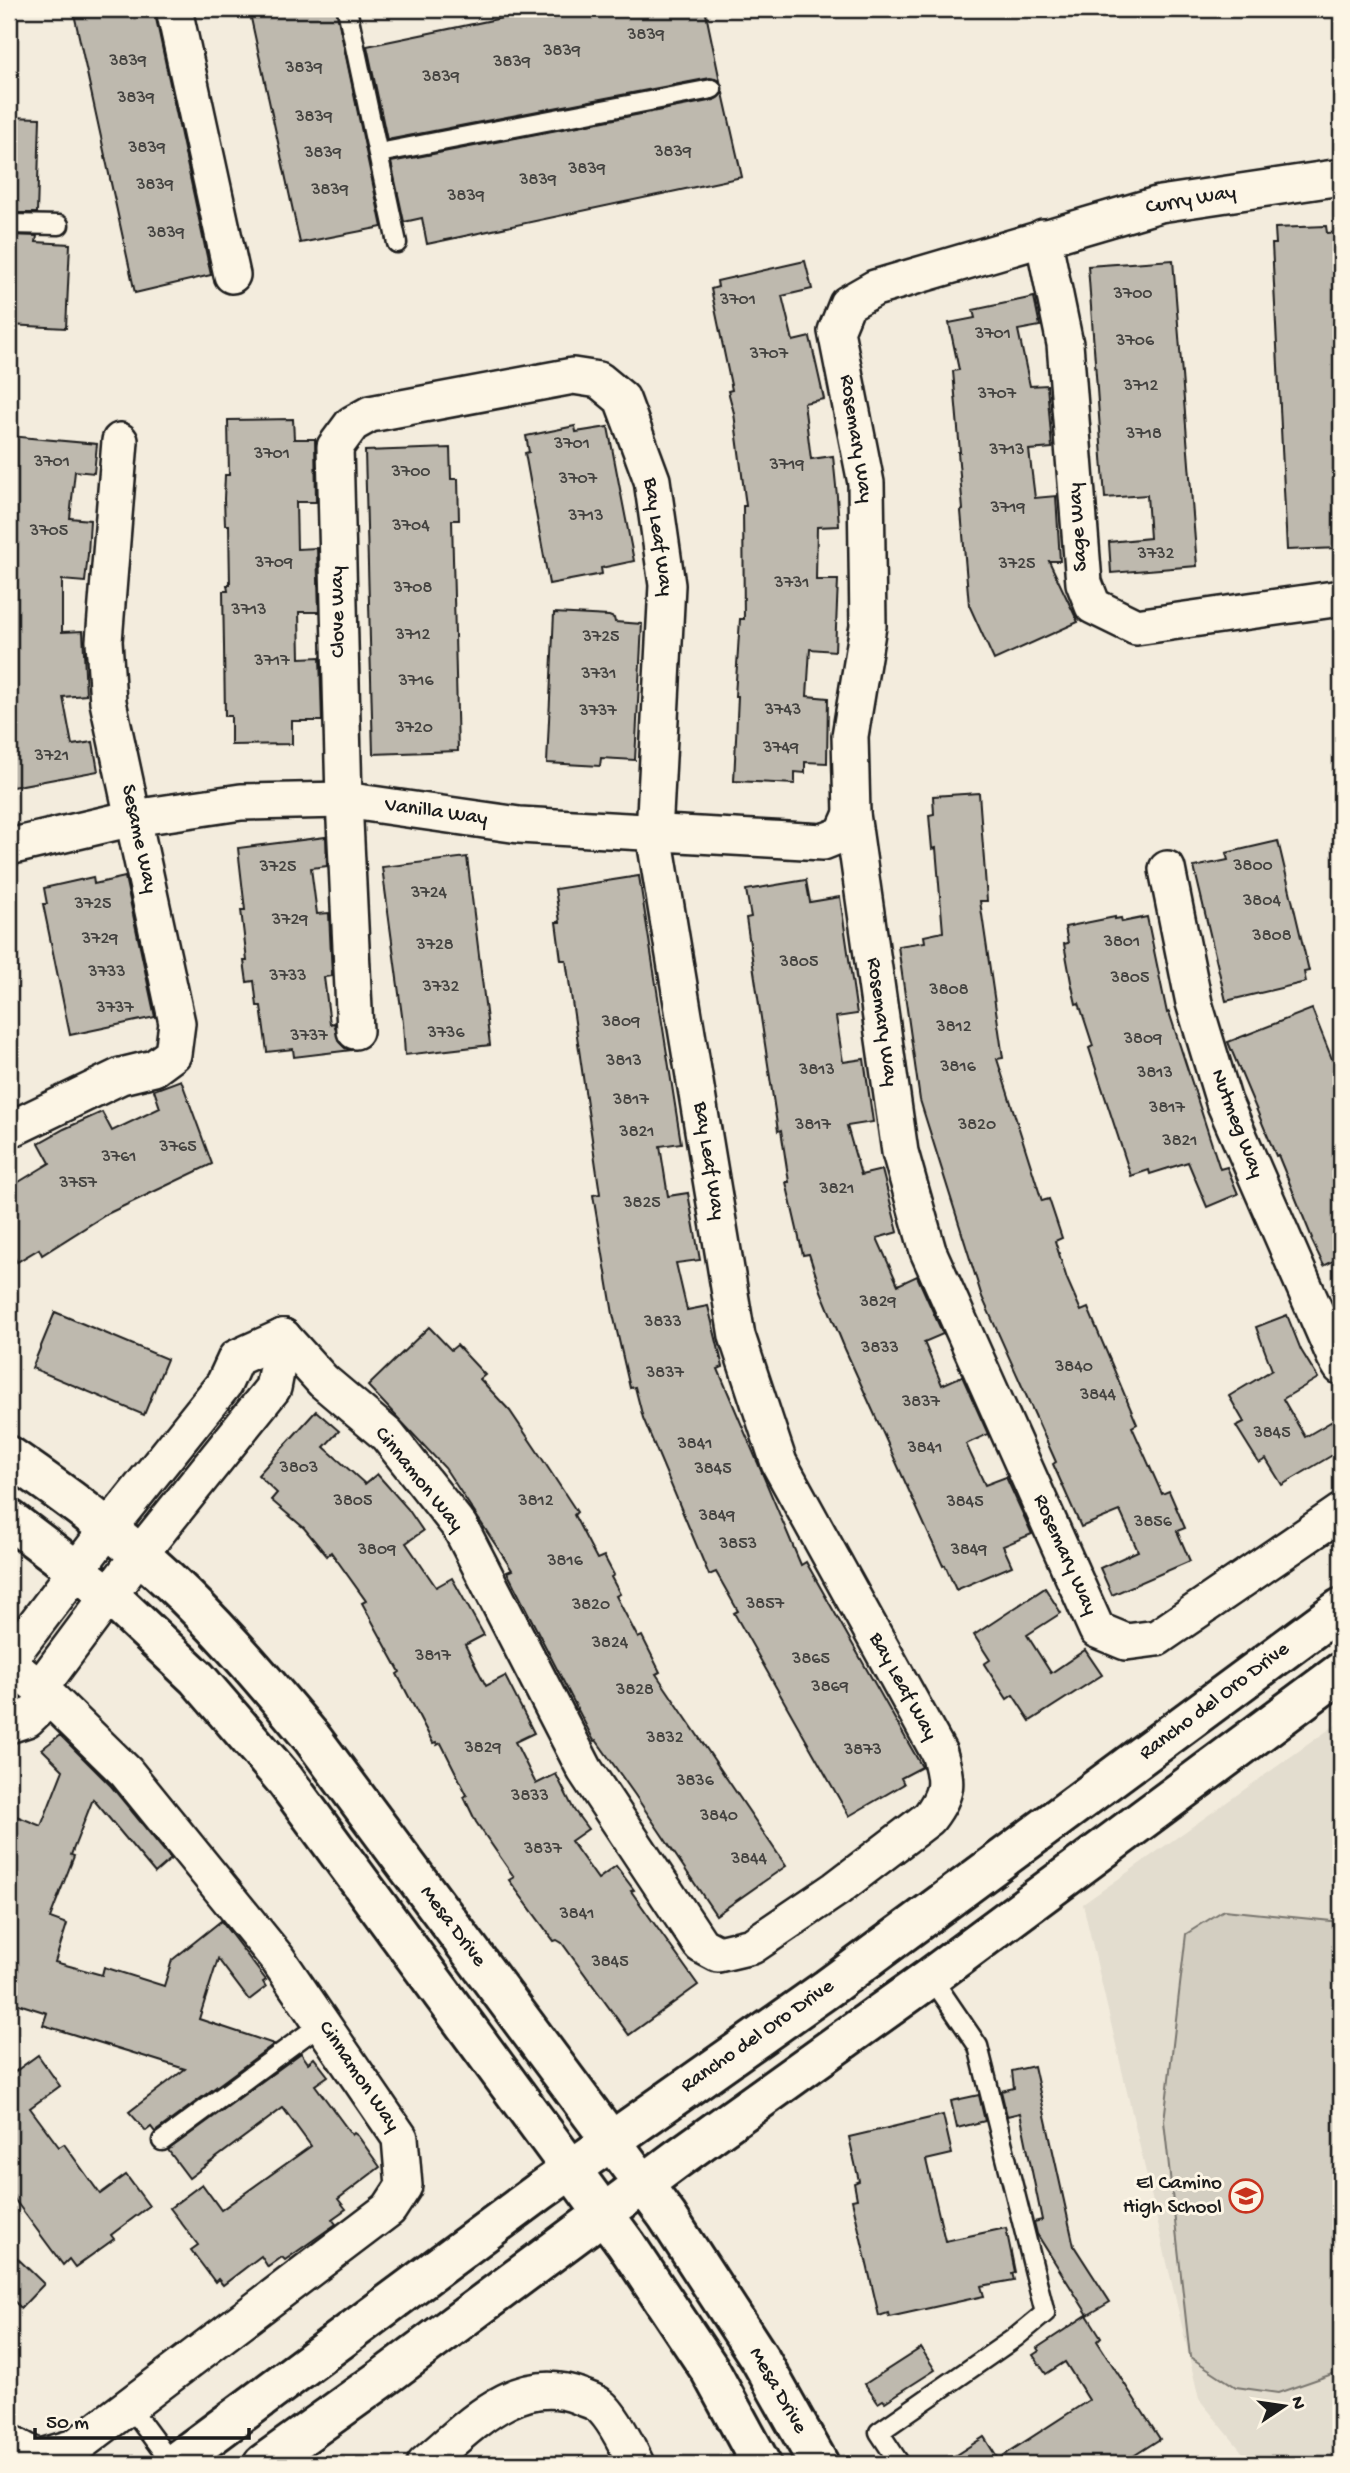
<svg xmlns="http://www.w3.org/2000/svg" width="1350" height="2473" viewBox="0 0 1350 2473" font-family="'Gochi Hand',sans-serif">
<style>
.built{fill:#e3ddcf}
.green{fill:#d3cec1;stroke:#78756e;stroke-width:2}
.building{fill:#beb9ae;stroke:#1c1c1c;stroke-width:2}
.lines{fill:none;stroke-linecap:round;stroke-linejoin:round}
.service-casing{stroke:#1c1c1c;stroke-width:23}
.minor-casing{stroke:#1c1c1c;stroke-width:40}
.secondary-casing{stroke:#1c1c1c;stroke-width:44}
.service{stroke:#fcf5e5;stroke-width:18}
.minor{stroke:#fcf5e5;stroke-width:35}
.secondary{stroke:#fcf5e5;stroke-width:38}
.labels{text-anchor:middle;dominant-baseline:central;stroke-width:6;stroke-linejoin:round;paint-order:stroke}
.number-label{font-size:18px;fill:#444340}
.street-label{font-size:21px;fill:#1c1c1c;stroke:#fcf5e5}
.poi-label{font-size:21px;fill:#1c1c1c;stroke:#fcf5e5;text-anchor:end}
</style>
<rect width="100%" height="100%" fill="#f3ecdd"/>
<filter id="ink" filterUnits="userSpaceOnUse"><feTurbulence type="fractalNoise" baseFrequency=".0143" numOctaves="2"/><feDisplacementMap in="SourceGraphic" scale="14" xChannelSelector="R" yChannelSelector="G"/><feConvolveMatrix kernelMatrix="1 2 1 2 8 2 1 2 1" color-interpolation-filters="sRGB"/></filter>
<g filter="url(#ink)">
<polygon class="built" points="1341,1721 1341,2464 1252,2464 1199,2399 1083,1904"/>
<polygon class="green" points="1224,1910 1341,1922 1341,2371 1278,2393 1236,2387 1190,2357 1164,2121 1186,1934"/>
<g class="building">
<polygon points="73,9 154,9 211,275 135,293"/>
<polygon points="249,9 336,9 382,227 300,243"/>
<polygon points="545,9 705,9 720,81 710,78 387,140 367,46"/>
<polygon points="723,93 742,177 427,244 422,218 404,222 391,162 714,100"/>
<polygon points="9,117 40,118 37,213 9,213"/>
<polygon points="1326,226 1327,233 1341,232 1341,528 1338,528 1339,548 1287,550 1272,244 1276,244 1275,228"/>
<polygon points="9,235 37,236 36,242 70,244 66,328 9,325"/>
<polygon points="1173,260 1197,566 1111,573 1109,542 1150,538 1147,495 1105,498 1088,266"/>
<polygon points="805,261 812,289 782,296 793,341 810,337 824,399 804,403 811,459 833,456 837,496 839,526 817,527 816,580 838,580 835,651 810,649 807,696 828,698 827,763 805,762 805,773 795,772 795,784 734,781 738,696 735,696 740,619 744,619 743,506 746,506 734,413 728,391 732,390 711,289 718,287 717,281"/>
<polygon points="1034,297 1040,326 1018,330 1030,386 1047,385 1052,448 1029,450 1035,498 1056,496 1060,561 1049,561 1078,622 994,660 969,605 961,511 963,510 958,452 960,452 953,371 959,370 949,323 975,318 973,310"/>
<polygon points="293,419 294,439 315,439 316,502 296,502 297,549 317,548 319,612 299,612 300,658 320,657 322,721 292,721 292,744 231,745 231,716 225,716 224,646 223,591 228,591 227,585 230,585 229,525 225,525 224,499 225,475 229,475 228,420"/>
<polygon points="575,426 576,432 608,427 634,561 601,568 602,574 549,584 525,453 529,452 526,436"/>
<polygon points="9,436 97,444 94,473 75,471 70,518 90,520 88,554 85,582 62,580 62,632 83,631 86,695 63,697 72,745 93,742 98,771 12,787 9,767"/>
<polygon points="450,448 451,479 458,479 459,520 452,520 458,751 373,754 365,451"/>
<polygon points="554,613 609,616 614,618 615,622 642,624 635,760 601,758 600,766 547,763"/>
<polygon points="979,793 987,901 980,901 1003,1058 997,1059 1042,1201 1049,1199 1062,1238 1055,1241 1067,1279 1081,1311 1088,1308 1137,1424 1132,1427 1162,1494 1169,1491 1185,1528 1177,1531 1190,1561 1112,1595 1100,1568 1138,1551 1120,1511 1081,1527 1053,1464 1056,1462 982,1297 920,1100 898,946 925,942 924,936 943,932 936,848 932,849 929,815 934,814 933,796"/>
<polygon points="326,837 327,866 311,868 317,914 329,913 332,976 324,977 330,1024 334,1023 339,1042 345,1048 352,1050 294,1057 293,1049 267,1052 261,1006 257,1006 254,981 247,982 244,961 247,961 241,910 245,910 238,848"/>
<polygon points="1278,841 1309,971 1304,972 1306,982 1226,1001 1194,867 1228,860 1226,853"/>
<polygon points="467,857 490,1045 405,1055 403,1023 382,867"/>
<polygon points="639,876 681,1143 660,1146 668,1196 688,1193 700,1260 676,1263 687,1310 708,1306 723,1367 718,1369 801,1565 806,1562 922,1767 901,1778 904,1784 849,1816 734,1613 738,1611 716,1572 709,1575 643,1418 635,1387 630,1388 613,1314 593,1195 600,1194 566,960 561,960 556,922 560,922 555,889"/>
<polygon points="93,877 94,884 125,877 155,1017 70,1035 43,904 47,904 44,888"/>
<polygon points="806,880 810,902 840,897 857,1014 836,1017 843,1062 864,1059 873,1122 847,1126 861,1175 882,1170 898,1232 877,1238 898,1285 917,1276 943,1334 924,1342 942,1385 962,1376 988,1434 966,1444 985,1485 1006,1477 1032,1534 1003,1546 1012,1566 956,1590 945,1565 943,1566 845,1349 821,1291 809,1254 803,1255 786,1182 789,1182 781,1130 778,1131 746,918 751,917 746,890"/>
<polygon points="1115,917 1115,919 1121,918 1122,922 1147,917 1167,1013 1169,1012 1220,1169 1227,1167 1238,1194 1207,1207 1188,1162 1150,1174 1149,1170 1131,1176 1089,1048 1093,1046 1079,1003 1076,1004 1071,982 1064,944 1068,943 1065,927"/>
<polygon points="1312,1009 1332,1059 1341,1055 1341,1257 1324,1266 1311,1239 1312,1238 1278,1155 1276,1156 1228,1042"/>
<polygon points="181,1080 212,1164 107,1214 42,1255 39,1249 17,1262 9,1248 9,1188 50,1163 39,1143 64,1129 102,1112 112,1131 160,1108 154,1090"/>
<polygon points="55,1312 167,1359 144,1415 32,1368"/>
<polygon points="1287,1315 1301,1350 1318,1378 1283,1399 1305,1437 1341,1416 1341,1450 1282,1485 1266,1459 1259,1463 1236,1426 1244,1422 1229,1396 1272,1370 1256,1327"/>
<polygon points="429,1327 451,1350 457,1345 485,1375 480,1379 510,1411 537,1451 577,1512 574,1515 597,1559 604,1556 614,1575 611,1577 620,1594 616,1596 638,1638 642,1636 660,1672 656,1674 786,1866 716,1915 635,1795 596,1740 594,1741 507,1572 512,1570 476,1515 445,1468 368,1386"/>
<polygon points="316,1411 339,1431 324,1447 365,1484 377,1474 408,1509 423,1531 406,1543 436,1587 452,1578 484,1635 465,1645 486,1686 505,1676 534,1733 515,1742 536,1784 556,1774 574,1810 588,1829 571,1841 598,1879 616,1866 634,1890 631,1891 698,1985 629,2035 562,1943 557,1940 554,1941 509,1880 514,1877 476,1822 464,1797 467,1795 441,1743 437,1745 436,1742 433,1743 397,1674 400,1672 362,1603 366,1601 331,1552 327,1556 304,1528 271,1500 277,1493 258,1475"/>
<polygon points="1045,1588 1061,1613 1027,1635 1051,1673 1085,1650 1102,1675 1030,1721 1013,1695 1007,1699 984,1664 990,1660 974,1635"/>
<polygon points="60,1735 111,1786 171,1859 155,1873 93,1799 71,1855 74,1856 50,1918 67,1924 55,1962 102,1975 104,1967 164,1986 172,1960 221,1921 266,1980 263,1982 266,1987 249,2000 218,1959 199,2019 274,2044 155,2132 151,2127 146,2131 129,2112 185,2069 43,2025 47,2013 9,2001 9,1813 41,1826 63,1770 42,1749"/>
<polygon points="301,2053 308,2063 314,2058 328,2076 315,2085 352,2135 354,2133 358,2136 380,2167 338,2199 346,2209 332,2219 336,2224 285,2260 282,2257 268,2267 261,2256 223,2285 218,2279 215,2282 191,2250 198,2245 170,2208 202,2184 221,2210 311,2146 283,2108 189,2178 168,2150"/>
<polygon points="38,2055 60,2086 30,2108 59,2147 64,2144 100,2194 126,2175 149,2206 111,2235 114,2239 75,2267 69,2259 63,2265 9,2192 9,2076"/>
<polygon points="1034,2066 1074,2246 1110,2302 1088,2315 1037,2234 1034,2222 1042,2220 1020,2113 1007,2116 1001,2091 1014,2088 1012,2071"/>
<polygon points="979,2095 985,2121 957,2128 951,2101"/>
<polygon points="943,2115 952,2154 926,2160 945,2241 1006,2228 1015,2272 1012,2273 1014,2280 981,2286 984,2296 889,2317 888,2313 879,2316 852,2200 857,2199 854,2183 859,2181 849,2137"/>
<polygon points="9,2250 44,2284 21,2308 9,2296"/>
<polygon points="1087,2315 1101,2337 1097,2341 1160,2439 1121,2464 942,2464 984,2437 998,2459 1089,2400 1065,2362 1046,2374 1033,2355 1039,2351 1037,2348"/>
<polygon points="921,2348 935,2370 885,2402 883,2400 878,2403 865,2384"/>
</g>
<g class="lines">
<defs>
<g id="service">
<polyline points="347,9 397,243"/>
<polyline points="379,153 712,89"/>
<polyline points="9,224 59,225"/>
<polyline points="162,2141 322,2023"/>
<polyline points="129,2406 172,2464"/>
<polyline points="900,2464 879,2432 1016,2337 1045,2313 978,2046 931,1977"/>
</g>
<g id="minor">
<polyline points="174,9 232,275"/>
<polyline points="1341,177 1160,204 875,288 847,304 836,331 866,483 868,626 850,736 852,814 900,1152 928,1251 1097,1630 1126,1642 1157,1638 1341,1512"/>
<polyline points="1043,237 1065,344 1084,583 1093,606 1136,627 1341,598"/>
<polyline points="9,847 133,818 241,802 344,800 519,825 823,842 843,834 852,814"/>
<polyline points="1167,869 1194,1003 1224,1102 1335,1357 1341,1367"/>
<polyline points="9,1130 121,1076 154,1068 173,1054 177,1023 108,702 104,641 120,441"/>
<path d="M 283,1337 L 323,1381 L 387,1435 L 460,1527 L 585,1770 L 701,1945 L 718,1954 L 752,1946 L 836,1889 L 929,1818 C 948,1793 948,1782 939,1753 L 779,1463 L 737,1336 L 654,834 L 667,585 L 652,480 L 622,399 L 599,380 L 573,376 L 370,414 L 352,424 L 335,447 L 344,800 L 355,1031"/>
<polyline points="9,1659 107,1530 224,1384 236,1358 283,1337"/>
<polyline points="9,1664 40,1688 126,1772 277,1958 400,2138 404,2186 389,2209 75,2447 38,2458 9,2442"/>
<polyline points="40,1688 139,1555 273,1388 283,1337"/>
<polyline points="9,1725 27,1719 49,1698"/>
<path d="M 425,2464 C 468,2428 517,2372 579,2396 C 585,2399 594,2401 599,2405 C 613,2416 628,2447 636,2464"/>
</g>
<g id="secondary">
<path d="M 9,1456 C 70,1498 131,1543 184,1595 C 230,1640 271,1689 312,1738 L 667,2216 L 760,2359 L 819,2464"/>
<polyline points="9,1519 110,1596 197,1678 285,1780 626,2244 710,2370 761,2464"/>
<polyline points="173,2464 539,2192 828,1988 1341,1608"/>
<polyline points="263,2464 387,2375 677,2159 931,1977 1341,1672"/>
</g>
</defs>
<use href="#service" class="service-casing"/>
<use href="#minor" class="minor-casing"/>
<use href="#secondary" class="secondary-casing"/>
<use href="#service" class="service"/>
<use href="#minor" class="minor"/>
<use href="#secondary" class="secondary"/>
</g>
</g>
<defs>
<symbol id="school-ring" viewBox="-11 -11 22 22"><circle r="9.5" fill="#fcf5e5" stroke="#c8321e" stroke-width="1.5"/><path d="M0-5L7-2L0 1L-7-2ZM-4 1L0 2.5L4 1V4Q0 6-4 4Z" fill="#c8321e"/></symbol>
</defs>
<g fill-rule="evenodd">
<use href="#school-ring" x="1227" y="2177" width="38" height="38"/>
</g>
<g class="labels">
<g class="number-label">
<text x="646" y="35">3839</text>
<text x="562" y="51">3839</text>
<text x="128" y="61">3839</text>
<text x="512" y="62">3839</text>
<text x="304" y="68">3839</text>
<text x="441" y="77">3839</text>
<text x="136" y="98">3839</text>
<text x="314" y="117">3839</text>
<text x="147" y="148">3839</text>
<text x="673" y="152">3839</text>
<text x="323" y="153">3839</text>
<text x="587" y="169">3839</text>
<text x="538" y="180">3839</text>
<text x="155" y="185">3839</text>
<text x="330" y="190">3839</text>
<text x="466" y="196">3839</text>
<text x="166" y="233">3839</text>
<text x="1133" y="294">3700</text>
<text x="738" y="300">3701</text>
<text x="993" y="334">3701</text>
<text x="1135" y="341">3706</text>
<text x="769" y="354">3707</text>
<text x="1141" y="386">3712</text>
<text x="997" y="394">3707</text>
<text x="1144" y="434">3718</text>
<text x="572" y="444">3701</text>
<text x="1007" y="450">3713</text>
<text x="272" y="454">3701</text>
<text x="52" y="462">3701</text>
<text x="787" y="465">3719</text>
<text x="411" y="472">3700</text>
<text x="578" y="479">3707</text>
<text x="1008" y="508">3719</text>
<text x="586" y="516">3713</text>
<text x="411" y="526">3704</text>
<text x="49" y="531">3705</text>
<text x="1156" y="554">3732</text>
<text x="274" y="563">3709</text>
<text x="1017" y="564">3725</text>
<text x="792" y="583">3731</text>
<text x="413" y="588">3708</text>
<text x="249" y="610">3713</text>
<text x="413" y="635">3712</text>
<text x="601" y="637">3725</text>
<text x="272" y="661">3717</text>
<text x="599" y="674">3731</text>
<text x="416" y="681">3716</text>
<text x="783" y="710">3743</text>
<text x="598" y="711">3737</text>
<text x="414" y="728">3720</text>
<text x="781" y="748">3749</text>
<text x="52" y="756">3721</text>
<text x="1253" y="866">3800</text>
<text x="278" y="867">3725</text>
<text x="429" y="893">3724</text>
<text x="1262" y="901">3804</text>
<text x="93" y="904">3725</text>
<text x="290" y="920">3729</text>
<text x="1272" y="936">3808</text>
<text x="100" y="939">3729</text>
<text x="1122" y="942">3801</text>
<text x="435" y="945">3728</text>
<text x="799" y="962">3805</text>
<text x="107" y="972">3733</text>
<text x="288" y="976">3733</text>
<text x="1130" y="978">3805</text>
<text x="441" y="987">3732</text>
<text x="949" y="990">3808</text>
<text x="115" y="1008">3737</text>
<text x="621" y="1022">3809</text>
<text x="954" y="1027">3812</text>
<text x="446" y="1033">3736</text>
<text x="309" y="1036">3737</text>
<text x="1143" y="1039">3809</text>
<text x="624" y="1061">3813</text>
<text x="958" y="1067">3816</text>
<text x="817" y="1070">3813</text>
<text x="1155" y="1073">3813</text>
<text x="631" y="1100">3817</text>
<text x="1167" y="1108">3817</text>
<text x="813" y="1125">3817</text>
<text x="977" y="1125">3820</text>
<text x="637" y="1132">3821</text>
<text x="1180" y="1141">3821</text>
<text x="178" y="1147">3765</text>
<text x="119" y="1157">3761</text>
<text x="78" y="1183">3757</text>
<text x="837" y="1189">3821</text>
<text x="642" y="1203">3825</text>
<text x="878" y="1302">3829</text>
<text x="663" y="1322">3833</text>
<text x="880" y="1348">3833</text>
<text x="1074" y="1367">3840</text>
<text x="665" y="1373">3837</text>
<text x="1098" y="1395">3844</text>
<text x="921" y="1402">3837</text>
<text x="1272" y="1433">3845</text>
<text x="695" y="1444">3841</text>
<text x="925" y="1448">3841</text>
<text x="299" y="1468">3803</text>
<text x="713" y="1469">3845</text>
<text x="353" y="1501">3805</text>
<text x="536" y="1501">3812</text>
<text x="965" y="1502">3845</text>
<text x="717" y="1516">3849</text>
<text x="1153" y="1522">3856</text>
<text x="738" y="1544">3853</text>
<text x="377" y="1550">3809</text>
<text x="969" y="1550">3849</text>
<text x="565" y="1561">3816</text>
<text x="765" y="1604">3857</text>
<text x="591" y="1605">3820</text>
<text x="610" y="1643">3824</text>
<text x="433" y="1656">3817</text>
<text x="811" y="1659">3865</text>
<text x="830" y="1687">3869</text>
<text x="635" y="1690">3828</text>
<text x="665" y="1738">3832</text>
<text x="483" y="1748">3829</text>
<text x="863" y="1750">3873</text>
<text x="695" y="1781">3836</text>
<text x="530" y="1796">3833</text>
<text x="719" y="1816">3840</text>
<text x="543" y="1849">3837</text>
<text x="749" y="1859">3844</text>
<text x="577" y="1914">3841</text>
<text x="610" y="1962">3845</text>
</g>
<g class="street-label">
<text transform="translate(1191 201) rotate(-10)">Curry Way</text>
<text transform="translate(855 439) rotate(81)">Rosemary Way</text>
<text transform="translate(1079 527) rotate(-94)">Sage Way</text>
<text transform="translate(657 537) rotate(82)">Bay Leaf Way</text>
<text transform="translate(339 612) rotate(-91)">Clove Way</text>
<text transform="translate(436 813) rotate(8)">Vanilla Way</text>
<text transform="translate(138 839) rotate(78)">Sesame Way</text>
<text transform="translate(881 1022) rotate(82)">Rosemary Way</text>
<text transform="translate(1236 1124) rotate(69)">Nutmeg Way</text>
<text transform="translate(708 1161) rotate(81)">Bay Leaf Way</text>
<text transform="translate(418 1480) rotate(51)">Cinnamon Way</text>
<text transform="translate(1064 1555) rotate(66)">Rosemary Way</text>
<text transform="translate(902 1687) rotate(61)">Bay Leaf Way</text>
<text transform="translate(1215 1702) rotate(-37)">Rancho del Oro Drive</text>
<text transform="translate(452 1927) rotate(53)">Mesa Drive</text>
<text transform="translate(758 2037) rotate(-35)">Rancho del Oro Drive</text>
<text transform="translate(358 2077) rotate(56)">Cinnamon Way</text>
<text transform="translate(777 2391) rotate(60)">Mesa Drive</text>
</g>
<g class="poi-label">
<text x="1222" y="2184">El Camino<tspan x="1222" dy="24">High School</tspan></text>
</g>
</g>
<rect width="1350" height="2473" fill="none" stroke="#fcf5e5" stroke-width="35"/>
<rect x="18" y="18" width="1315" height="2438" fill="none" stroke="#1c1c1c" stroke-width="2.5" filter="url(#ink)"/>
<g transform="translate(1284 2406) rotate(77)" stroke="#fcf5e5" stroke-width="5" paint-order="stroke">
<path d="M0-5L12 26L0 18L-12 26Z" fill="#1c1c1c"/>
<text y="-10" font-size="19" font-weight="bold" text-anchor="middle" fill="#1c1c1c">N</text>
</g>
<path d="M35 2428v10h214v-10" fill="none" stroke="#1c1c1c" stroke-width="3.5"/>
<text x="46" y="2428" font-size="21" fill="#1c1c1c" stroke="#fcf5e5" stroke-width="5" paint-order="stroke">50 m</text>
</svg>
